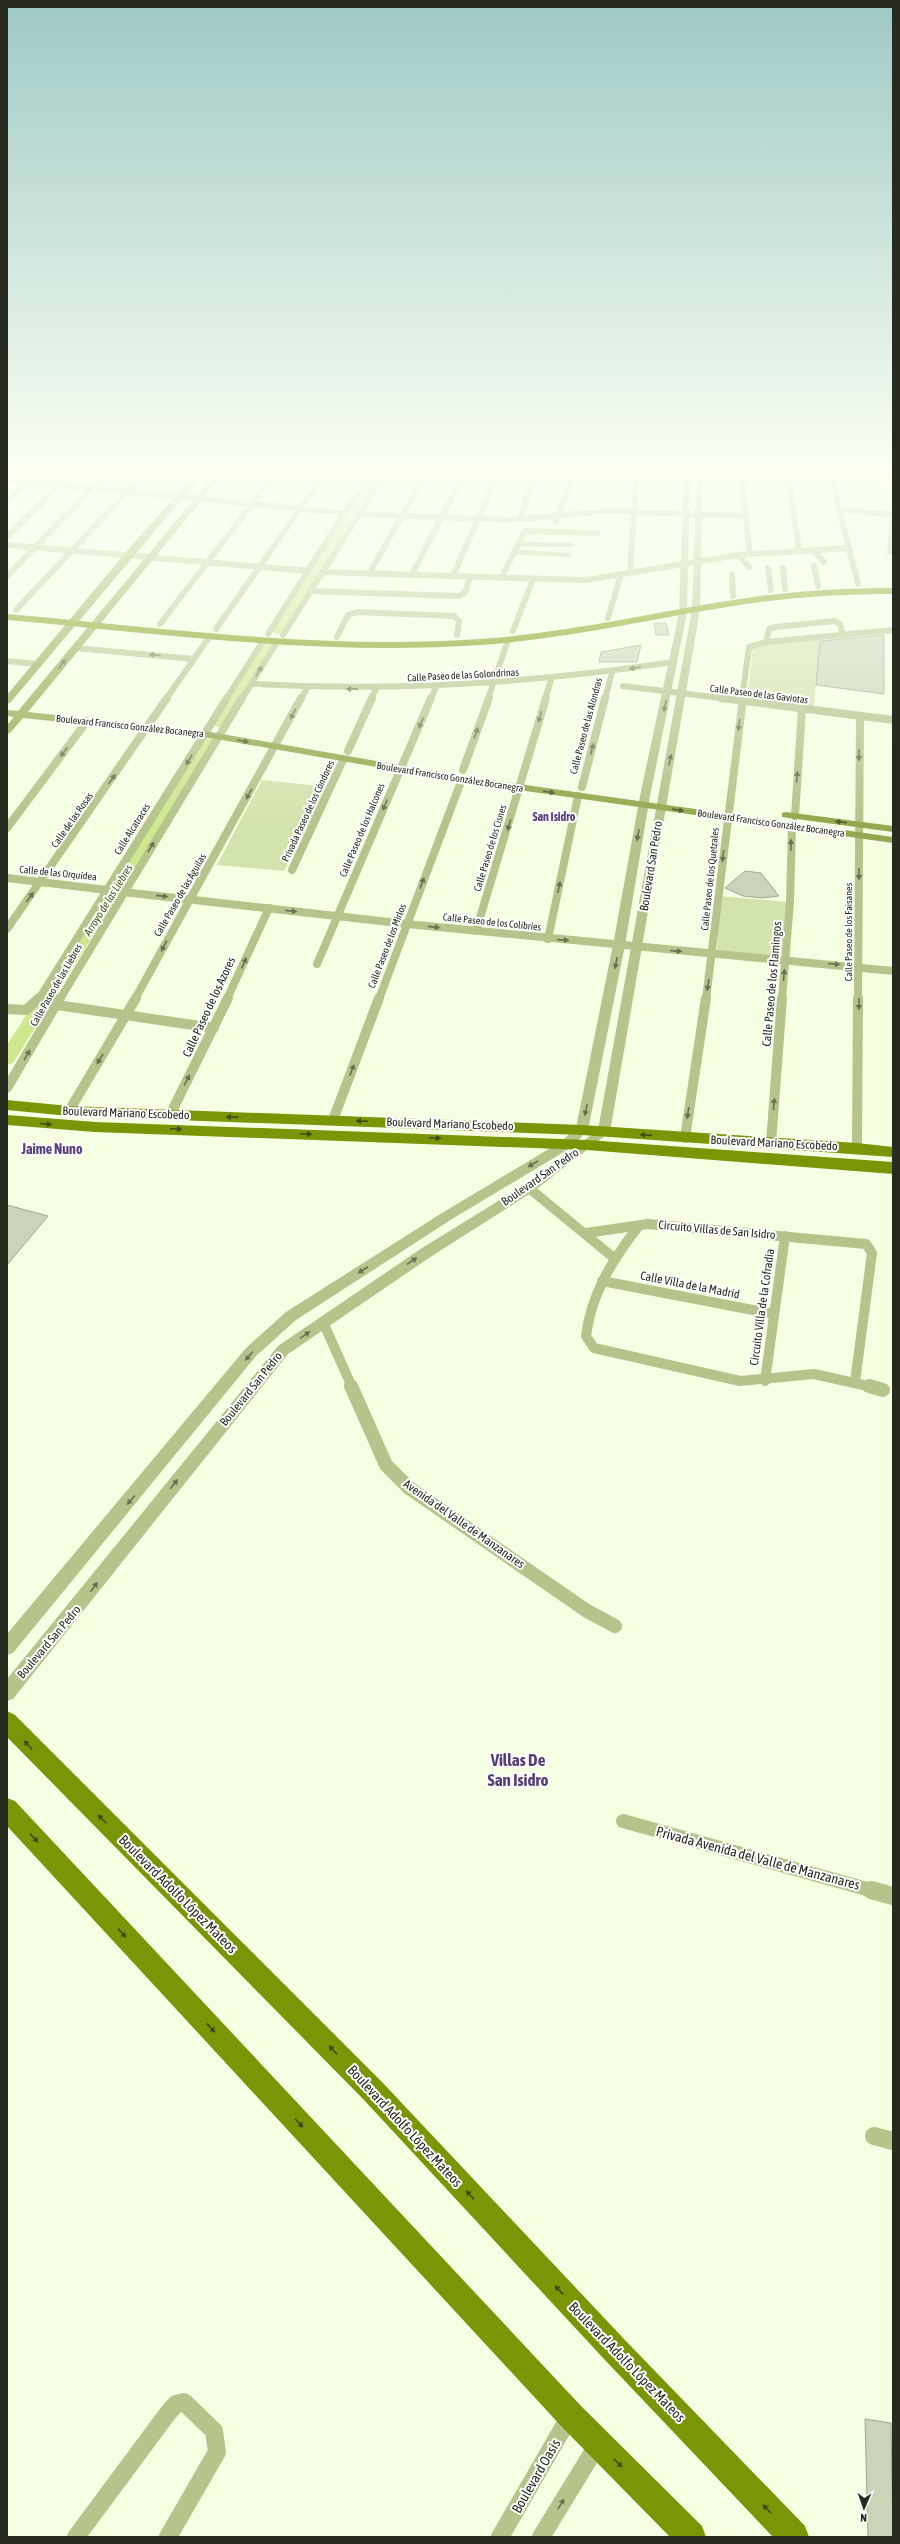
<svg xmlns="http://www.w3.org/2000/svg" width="900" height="2544" viewBox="0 0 900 2544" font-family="'Asap Condensed',sans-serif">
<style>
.green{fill:#d3e3ad}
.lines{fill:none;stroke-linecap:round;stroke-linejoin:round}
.river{fill:#cfe890;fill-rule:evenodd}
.building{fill:#cbd4b8;stroke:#9fa78c}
.pedestrian{stroke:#b4c48b;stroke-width:4.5}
.minor-far4{stroke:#b4c48b;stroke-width:6}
.minor-far3{stroke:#b4c48b;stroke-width:8}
.minor-far2{stroke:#b4c48b;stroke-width:10}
.minor-far1{stroke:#b4c48b;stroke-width:14}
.minor{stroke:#b4c48b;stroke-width:18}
.tertiary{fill:#b4c48b;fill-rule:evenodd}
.secondary{fill:#92a94f;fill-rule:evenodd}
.primary{fill:#7a9506;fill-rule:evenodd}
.oneway{fill:#677050}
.oneway2{fill:#525d33}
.oneway3{fill:#414b18}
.labels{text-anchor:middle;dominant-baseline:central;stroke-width:4;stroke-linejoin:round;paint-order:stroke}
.far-street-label{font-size:10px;fill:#282b20;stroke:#fff}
.far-water-label{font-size:11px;font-style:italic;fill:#465516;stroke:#fff}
.far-quarter-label{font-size:12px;font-weight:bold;fill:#583f7b;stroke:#fff}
.street-label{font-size:12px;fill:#282b20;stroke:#fff}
.quarter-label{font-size:14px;font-weight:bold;fill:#583f7b;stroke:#fff}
.near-street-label{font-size:14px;fill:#282b20;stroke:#fff}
.near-quarter-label{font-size:17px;font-weight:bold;fill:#583f7b;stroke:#fff}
</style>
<rect width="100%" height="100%" fill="#f5ffe2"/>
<g class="green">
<polygon points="820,636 814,708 747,700 753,646"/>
<polygon points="262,780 328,787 284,871 217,865"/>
<polygon points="720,896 787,902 781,957 717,951"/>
</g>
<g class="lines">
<g class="river">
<polygon points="376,472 381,475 284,631 278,635 274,634 272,631 371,475"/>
<polygon points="269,641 275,645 226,723 219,727 214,726 212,723 265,642"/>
<polygon points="209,736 216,740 13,1063 7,1065 7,1045 202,740"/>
</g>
</g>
<g class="building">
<polygon points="654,623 666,623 669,635 656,635"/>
<polygon points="884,635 884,694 816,685 820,641"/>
<polygon points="641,645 637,662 599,662 601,652"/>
<polygon points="745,871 761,873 779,896 762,898 743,896 725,888"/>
<polygon points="7,1205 48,1216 7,1265"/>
<polygon points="865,2419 891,2423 893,2537 868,2537"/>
</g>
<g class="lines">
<g class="pedestrian">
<polyline points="517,544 571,545"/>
<polyline points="514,552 568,555"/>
</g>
<g class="minor-far4">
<polyline points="740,468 750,554"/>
<polyline points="832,468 839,509 858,584"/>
<polyline points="787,471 799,550"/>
<polyline points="7,480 345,513"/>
<polyline points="7,500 27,482"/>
<polyline points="839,509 893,515"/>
<polyline points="359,514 509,520 607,511 747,516"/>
<polyline points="520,519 535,473"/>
<polyline points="556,521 574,472"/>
<polyline points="7,536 71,474"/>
<polyline points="7,545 308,571"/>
<polyline points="813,550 824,562"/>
<polyline points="890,552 893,523"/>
<polyline points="738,555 749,567"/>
<polyline points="814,566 818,586"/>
<polyline points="768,568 771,590"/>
<polyline points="783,568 785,589"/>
<polyline points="630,571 637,472"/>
<polyline points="322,572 586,580 738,555 849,548"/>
<polyline points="369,574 426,473"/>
<polyline points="412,575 464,473"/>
<polyline points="732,575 733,596"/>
<polyline points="7,576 106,474"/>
<polyline points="453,576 498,473"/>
<polyline points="501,578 525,531 597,533"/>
<polyline points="309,591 458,596 465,593 470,577"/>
<polyline points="16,610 145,473 787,471 893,477"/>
<polyline points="608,618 621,574"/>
<polyline points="160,624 275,474"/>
<polyline points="216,629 325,473"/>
<polyline points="513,631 533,579"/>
<polyline points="268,634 370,472"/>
<polyline points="283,635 386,472"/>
<polyline points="337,637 348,615 357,612 454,616 459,621 457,635"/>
<polyline points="766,642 769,629 776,627 835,621 840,624 842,633"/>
<polyline points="75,648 194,659"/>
<polyline points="7,661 37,664"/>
<path d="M 252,684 C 394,692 533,683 673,662"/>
<polyline points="623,686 729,699"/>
<polyline points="166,699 210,636"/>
<polyline points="226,699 263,641"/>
<polyline points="242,699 277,642"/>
<polyline points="301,699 307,688"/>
<polyline points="371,699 376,689"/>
<polyline points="431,699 436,687"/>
<polyline points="488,699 508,640"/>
<polyline points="545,699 551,680"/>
<polyline points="605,699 612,672"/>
<polyline points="742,699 749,647 766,642 893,630"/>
</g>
<g class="minor-far3">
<polyline points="721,698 893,720"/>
<polyline points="348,751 372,698"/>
<polyline points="463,770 489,698"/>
<polyline points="582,787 605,698"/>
<polyline points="795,816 802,709"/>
<polyline points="7,828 87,721"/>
<polyline points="292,870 343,760"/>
<polyline points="7,878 107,890"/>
<polyline points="123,892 407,924 893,971"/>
<polyline points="7,929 167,698"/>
<polyline points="476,931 546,698"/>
<polyline points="548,939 578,796"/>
<polyline points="317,964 431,698"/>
<polyline points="39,999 227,698"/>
<polyline points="60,999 242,698"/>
<polyline points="135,999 301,698"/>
<polyline points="227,999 269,908"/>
<polyline points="379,999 462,779"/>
<polyline points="706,999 743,698"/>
<polyline points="782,999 790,902 792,826"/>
<polyline points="858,999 860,716"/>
</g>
<g class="minor-far2">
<polyline points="57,1005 214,1028"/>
<polyline points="7,1009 26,1010 39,998"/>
<polyline points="7,1088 60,998"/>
<polyline points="69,1111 136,998"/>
<polyline points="170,1115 228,998"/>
<polyline points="333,1120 379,998"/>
<polyline points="685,1138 706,998"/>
<polyline points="771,1143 782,998"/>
<polyline points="857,1148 858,998"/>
<polyline points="529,1188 614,1258"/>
<path d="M 638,1227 C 613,1259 591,1294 586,1336 L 594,1348 L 740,1381 L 814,1374 L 872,1387"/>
<polyline points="586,1233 648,1224 866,1244 872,1253 855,1382"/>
<polyline points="602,1281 774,1314"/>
<polyline points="323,1322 352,1387"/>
<polyline points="765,1381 785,1236"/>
</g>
<g class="minor-far1">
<polyline points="351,1386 386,1465 409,1488 587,1611 615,1626"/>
<polyline points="869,1386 883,1390"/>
<polyline points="623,1821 874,1891"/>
</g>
<g class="minor">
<polyline points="871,1890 893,1896"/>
<polyline points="874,2136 893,2141"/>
<polyline points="76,2537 168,2413 176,2404 184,2402 214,2431 217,2452 168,2537"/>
<polyline points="500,2537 570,2416"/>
<polyline points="541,2537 598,2444"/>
</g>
<g class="tertiary">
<polygon points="684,468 690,468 687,613 650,796 625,945 588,1130 572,1147 452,1219 296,1320 256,1356 13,1653 7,1655 7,1634 246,1348 286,1312 442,1213 562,1141 576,1128 613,945 640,796 679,613"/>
<polygon points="697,468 703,468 700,610 610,1132 534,1191 432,1256 288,1354 13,1699 7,1701 7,1679 278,1346 422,1248 524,1185 598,1130 692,610"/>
</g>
<g class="secondary">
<polygon points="200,468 208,468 10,703 7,704 7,695 125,553"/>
<polygon points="220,468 228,468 28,712 205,731 462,776 893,837 893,843 462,782 205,737 23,718 10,733 7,734 7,725 14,717 7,716 7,710 18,711"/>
<polygon points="786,812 893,826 893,832 782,817 782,813"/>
</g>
<g class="primary">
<path d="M 893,588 L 893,594 C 844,594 795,597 746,604 C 657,617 570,639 480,645 C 322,656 164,634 7,620 L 7,614 C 164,628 322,650 480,639 C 570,633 657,611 746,598 C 795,591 844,588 893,588 Z"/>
<polygon points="7,1100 69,1106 582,1125 857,1143 893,1147 893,1157 582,1135 69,1116 7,1110"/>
<polygon points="7,1115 95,1122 587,1140 893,1162 893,1174 587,1150 95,1132 7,1125"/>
<polygon points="7,1711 15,1715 382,2082 624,2339 805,2526 809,2537 773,2537 604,2359 364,2100 7,1737"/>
<polygon points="7,1798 15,1801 581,2406 702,2526 706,2537 670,2537 561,2426 7,1826"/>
</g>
</g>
<defs><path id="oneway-solid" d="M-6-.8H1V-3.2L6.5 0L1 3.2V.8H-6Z"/></defs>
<g class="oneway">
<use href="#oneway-solid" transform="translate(155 655) rotate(-175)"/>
<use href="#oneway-solid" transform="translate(635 668) rotate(171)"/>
<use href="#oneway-solid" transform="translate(259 671) rotate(-59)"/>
<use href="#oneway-solid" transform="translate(352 689) rotate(-179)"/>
<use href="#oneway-solid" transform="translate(665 706) rotate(102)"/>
<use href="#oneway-solid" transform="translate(293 714) rotate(118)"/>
<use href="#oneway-solid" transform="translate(540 717) rotate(106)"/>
<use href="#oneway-solid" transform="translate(421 723) rotate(114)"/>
<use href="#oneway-solid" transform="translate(739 725) rotate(97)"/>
<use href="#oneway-solid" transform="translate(476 733) rotate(-70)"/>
<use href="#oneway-solid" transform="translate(592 749) rotate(-75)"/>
<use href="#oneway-solid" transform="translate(64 752) rotate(127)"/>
<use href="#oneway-solid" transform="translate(859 755) rotate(91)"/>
<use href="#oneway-solid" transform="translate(189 760) rotate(122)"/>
<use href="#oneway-solid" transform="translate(670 760) rotate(-79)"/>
<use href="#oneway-solid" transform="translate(797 777) rotate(-86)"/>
<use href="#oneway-solid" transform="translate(112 779) rotate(-55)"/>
<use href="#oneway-solid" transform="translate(249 794) rotate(119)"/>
<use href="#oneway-solid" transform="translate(385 805) rotate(113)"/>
<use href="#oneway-solid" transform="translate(509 825) rotate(107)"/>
<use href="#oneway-solid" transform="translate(638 835) rotate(100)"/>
<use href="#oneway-solid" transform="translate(791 845) rotate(-89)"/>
<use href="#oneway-solid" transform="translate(151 847) rotate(-58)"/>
<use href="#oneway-solid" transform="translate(723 856) rotate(97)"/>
<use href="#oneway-solid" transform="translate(859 874) rotate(90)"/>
<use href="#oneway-solid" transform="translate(422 883) rotate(-69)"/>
<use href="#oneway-solid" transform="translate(559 887) rotate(-78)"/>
<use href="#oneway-solid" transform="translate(162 896) rotate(6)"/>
<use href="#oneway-solid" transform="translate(30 897) rotate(-55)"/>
<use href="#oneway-solid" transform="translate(291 911) rotate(7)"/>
<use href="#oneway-solid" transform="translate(434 927) rotate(6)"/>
<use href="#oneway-solid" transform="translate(563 940) rotate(5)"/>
<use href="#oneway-solid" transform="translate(164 946) rotate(118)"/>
<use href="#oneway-solid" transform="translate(676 951) rotate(5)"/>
<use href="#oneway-solid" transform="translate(244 963) rotate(-65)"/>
<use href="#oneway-solid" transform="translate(616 963) rotate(101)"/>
<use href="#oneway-solid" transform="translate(834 964) rotate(5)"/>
<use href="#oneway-solid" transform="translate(784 975) rotate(-85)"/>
<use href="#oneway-solid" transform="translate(708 985) rotate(99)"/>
<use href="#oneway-solid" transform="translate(859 1004) rotate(91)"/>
<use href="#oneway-solid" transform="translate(27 1055) rotate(-59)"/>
<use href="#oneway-solid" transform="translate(100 1059) rotate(121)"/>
<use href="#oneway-solid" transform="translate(352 1070) rotate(-69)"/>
<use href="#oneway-solid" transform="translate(187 1080) rotate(-63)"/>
<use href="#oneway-solid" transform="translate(774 1104) rotate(-85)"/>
<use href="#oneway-solid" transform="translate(586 1110) rotate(101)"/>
<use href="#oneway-solid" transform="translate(688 1113) rotate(99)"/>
<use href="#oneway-solid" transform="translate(533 1164) rotate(149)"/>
<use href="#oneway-solid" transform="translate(412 1261) rotate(-34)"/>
<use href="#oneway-solid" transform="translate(363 1270) rotate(147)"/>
<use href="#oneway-solid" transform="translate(305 1335) rotate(-34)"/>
<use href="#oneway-solid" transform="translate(249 1356) rotate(130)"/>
<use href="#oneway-solid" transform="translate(174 1484) rotate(-51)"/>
<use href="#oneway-solid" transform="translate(131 1500) rotate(130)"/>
<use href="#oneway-solid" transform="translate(94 1587) rotate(-53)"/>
<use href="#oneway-solid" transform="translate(561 2504) rotate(-58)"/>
</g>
<g class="oneway2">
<use href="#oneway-solid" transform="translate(62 664) rotate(-52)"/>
<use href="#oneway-solid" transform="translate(243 741) rotate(11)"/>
<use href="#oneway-solid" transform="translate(549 792) rotate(8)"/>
<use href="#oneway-solid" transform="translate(678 810) rotate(8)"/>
<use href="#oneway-solid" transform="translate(841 822) rotate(-173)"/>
</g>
<g class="oneway3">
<use href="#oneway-solid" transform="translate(232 1117) rotate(-179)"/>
<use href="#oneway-solid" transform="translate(362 1121) rotate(-178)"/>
<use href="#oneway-solid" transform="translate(46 1124) rotate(5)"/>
<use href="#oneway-solid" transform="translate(176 1129) rotate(2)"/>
<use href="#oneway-solid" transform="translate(306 1134) rotate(2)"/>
<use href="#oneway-solid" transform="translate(646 1135) rotate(-176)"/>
<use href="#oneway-solid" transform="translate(435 1138) rotate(2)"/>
<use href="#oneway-solid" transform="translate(28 1745) rotate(-133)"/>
<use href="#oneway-solid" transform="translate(102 1819) rotate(-135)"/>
<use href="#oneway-solid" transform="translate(34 1838) rotate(47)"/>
<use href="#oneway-solid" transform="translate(122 1933) rotate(47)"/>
<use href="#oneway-solid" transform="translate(211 2028) rotate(47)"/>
<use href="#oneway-solid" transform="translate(333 2050) rotate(-134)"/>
<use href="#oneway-solid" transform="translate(299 2123) rotate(47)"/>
<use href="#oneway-solid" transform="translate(470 2195) rotate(-133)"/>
<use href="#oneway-solid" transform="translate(559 2290) rotate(-133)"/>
<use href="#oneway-solid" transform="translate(618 2463) rotate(46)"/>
<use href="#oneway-solid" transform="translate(767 2509) rotate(-134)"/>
</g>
<linearGradient id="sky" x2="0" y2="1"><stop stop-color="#9ec9c5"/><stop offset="0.57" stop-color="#fafff2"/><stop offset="1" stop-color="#fafff2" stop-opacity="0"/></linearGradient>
<rect width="900" height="824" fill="url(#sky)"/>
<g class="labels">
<g class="far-street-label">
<text transform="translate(463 675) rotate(-3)">Calle Paseo de las Golondrinas</text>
<text transform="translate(759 694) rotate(7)">Calle Paseo de las Gaviotas</text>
<text transform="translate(130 726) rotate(6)">Boulevard Francisco González Bocanegra</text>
<text transform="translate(586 726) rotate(-75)">Calle Paseo de las Alondras</text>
<text transform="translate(450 777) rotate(9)">Boulevard Francisco González Bocanegra</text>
<text transform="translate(308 811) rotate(-65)">Privada Paseo de los Cóndores</text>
<text transform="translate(72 820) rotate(-55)">Calle de las Rosas</text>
<text transform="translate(771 823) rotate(8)">Boulevard Francisco González Bocanegra</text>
<text transform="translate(132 829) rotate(-58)">Calle Alcatraces</text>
<text transform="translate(362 830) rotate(-67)">Calle Paseo de los Halcones</text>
<text transform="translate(490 848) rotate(-73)">Calle Paseo de los Cisnes</text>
<text transform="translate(58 873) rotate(6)">Calle de las Orquídea</text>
<text transform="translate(710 879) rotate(-84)">Calle Paseo de los Quetzales</text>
<text transform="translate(180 895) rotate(-60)">Calle Paseo de las Águilas</text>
<text transform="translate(492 922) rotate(6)">Calle Paseo de los Colibríes</text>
<text transform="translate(848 932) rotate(-90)">Calle Paseo de los Faisanes</text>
<text transform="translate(387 946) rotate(-69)">Calle Paseo de los Mirlos</text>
<text transform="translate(56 985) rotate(-60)">Calle Paseo de las Liebres</text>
</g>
<g class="far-water-label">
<text transform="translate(108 900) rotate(-58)">Arroyo de las Liebres</text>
</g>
<g class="far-quarter-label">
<text x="554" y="817">San Isidro</text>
</g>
<g class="street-label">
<text transform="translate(651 866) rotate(-81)">Boulevard San Pedro</text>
<text transform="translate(772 984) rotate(-85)">Calle Paseo de los Flamingos</text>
<text transform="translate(209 1007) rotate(-65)">Calle Paseo de los Azores</text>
<text transform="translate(126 1113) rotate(2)">Boulevard Mariano Escobedo</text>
<text transform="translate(450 1124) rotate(2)">Boulevard Mariano Escobedo</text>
<text transform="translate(774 1143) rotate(3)">Boulevard Mariano Escobedo</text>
<text transform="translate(540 1177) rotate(-35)">Boulevard San Pedro</text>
<text transform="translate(717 1230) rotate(5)">Circuito Villas de San Isidro</text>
<text transform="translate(690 1285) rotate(11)">Calle Villa de la Madrid</text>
<text transform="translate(762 1307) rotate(-82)">Circuito Villa de la Cofradia</text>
<text transform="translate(251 1389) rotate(-51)">Boulevard San Pedro</text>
<text transform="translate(464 1524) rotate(35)">Avenida del Valle de Manzanares</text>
<text transform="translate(49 1642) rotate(-50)">Boulevard San Pedro</text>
</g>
<g class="quarter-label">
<text x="52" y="1149">Jaime Nuno</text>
</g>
<g class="near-street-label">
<text transform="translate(758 1858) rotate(15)">Privada Avenida del Valle de Manzanares</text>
<text transform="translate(178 1894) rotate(45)">Boulevard Adolfo López Mateos</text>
<text transform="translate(405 2126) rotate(47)">Boulevard Adolfo López Mateos</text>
<text transform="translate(627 2362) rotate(46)">Boulevard Adolfo López Mateos</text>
<text transform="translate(536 2476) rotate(-60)">Boulevard Oasis</text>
</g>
<g class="near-quarter-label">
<text x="518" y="1760">Villas De<tspan x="518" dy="20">San Isidro</tspan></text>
</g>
</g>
<rect width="900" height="2544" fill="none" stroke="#282b20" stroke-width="16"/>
<g transform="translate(864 2508) rotate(182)" stroke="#ffffff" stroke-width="3" paint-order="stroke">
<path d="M0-3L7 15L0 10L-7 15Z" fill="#282b20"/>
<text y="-6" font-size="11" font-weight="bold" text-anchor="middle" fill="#282b20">N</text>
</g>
</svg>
